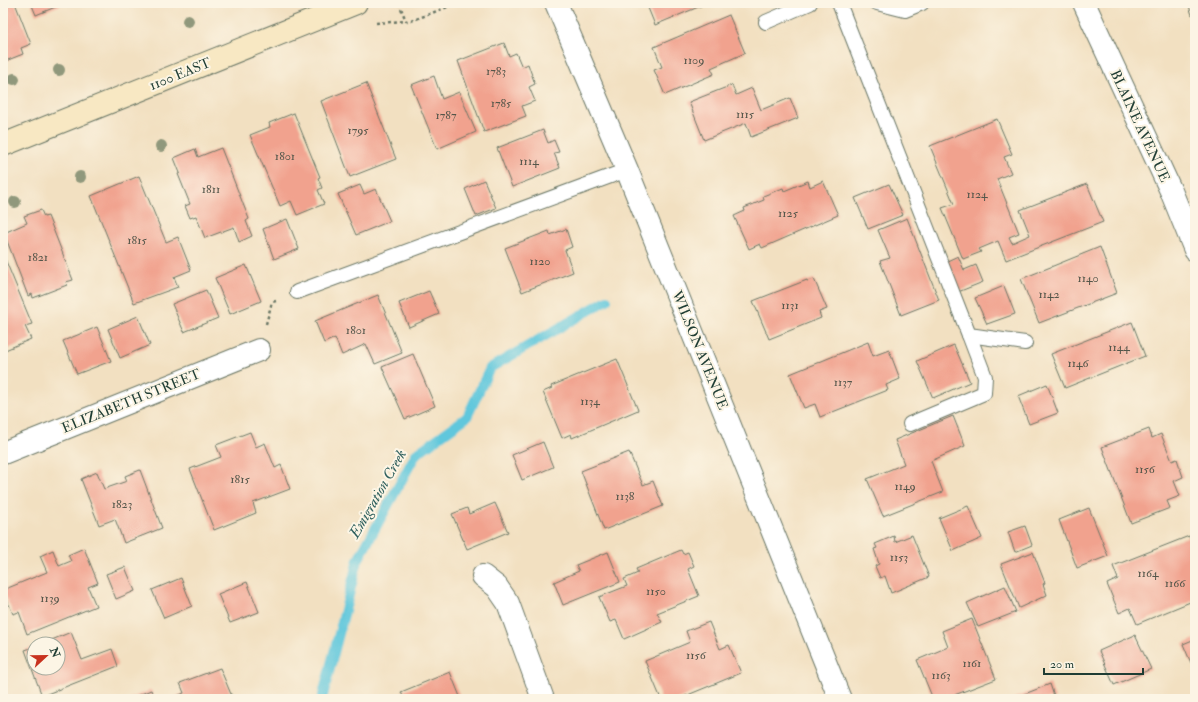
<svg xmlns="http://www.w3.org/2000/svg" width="1198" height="702" viewBox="0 0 1198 702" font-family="'IM FELL Double Pica',serif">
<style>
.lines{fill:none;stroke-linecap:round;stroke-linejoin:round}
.stream{stroke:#60c7dc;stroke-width:10}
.building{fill:#f1a28e}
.lane-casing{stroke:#697665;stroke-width:16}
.street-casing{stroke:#697665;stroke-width:24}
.secondary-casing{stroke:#697665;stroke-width:24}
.path{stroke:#697665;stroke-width:2.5;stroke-dasharray:3 3;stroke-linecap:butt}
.lane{stroke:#fff;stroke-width:14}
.street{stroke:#fff;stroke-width:22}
.secondary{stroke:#f8e8c3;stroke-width:22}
.tree{fill:#90987b}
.labels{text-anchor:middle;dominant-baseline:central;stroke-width:4;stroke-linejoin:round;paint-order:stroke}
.number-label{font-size:12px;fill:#54564a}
.street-label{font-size:14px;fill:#1f3d34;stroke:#fcf5e5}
.water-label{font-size:15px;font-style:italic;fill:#2f605e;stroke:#fcf5e5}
</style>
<rect width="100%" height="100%" fill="#fcf5e5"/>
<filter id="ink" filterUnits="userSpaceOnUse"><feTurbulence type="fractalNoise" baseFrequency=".025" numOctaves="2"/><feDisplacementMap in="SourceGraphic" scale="8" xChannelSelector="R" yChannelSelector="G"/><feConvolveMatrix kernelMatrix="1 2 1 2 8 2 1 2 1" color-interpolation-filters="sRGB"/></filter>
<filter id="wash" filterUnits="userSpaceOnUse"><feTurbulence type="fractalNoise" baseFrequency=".012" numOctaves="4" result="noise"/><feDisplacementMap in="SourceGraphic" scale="16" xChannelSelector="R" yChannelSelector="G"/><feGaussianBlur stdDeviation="0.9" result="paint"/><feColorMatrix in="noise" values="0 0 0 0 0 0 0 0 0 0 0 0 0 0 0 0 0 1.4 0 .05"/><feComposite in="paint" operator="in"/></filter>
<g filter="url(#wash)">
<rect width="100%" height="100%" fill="#f2e0c1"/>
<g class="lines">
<polyline class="stream" points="322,699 358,560 416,454 467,417 490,368 607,300"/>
</g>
<g id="blocks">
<g class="building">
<polygon points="3,3 15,3 31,44 21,48 23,54 3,62"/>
<polygon points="31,3 65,3 36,15"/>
<polygon points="646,3 708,3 655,25"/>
<polygon points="1188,3 1195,3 1195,14 1192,15"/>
<polygon points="729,15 745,53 711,68 714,74 665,95 654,70 662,67 654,47"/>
<polygon points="504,43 509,56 516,53 522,67 528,64 535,84 529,87 535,101 522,106 526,116 484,132 458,61"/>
<polygon points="434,76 442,99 459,92 476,132 437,149 411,85"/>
<polygon points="366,83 396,159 350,177 321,101"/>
<polygon points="732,85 736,95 752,88 761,110 790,98 798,118 751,137 746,123 704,140 689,102"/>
<polygon points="294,113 320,177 318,178 322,188 318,190 324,204 297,215 291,201 280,206 250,135 270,127 269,123"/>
<polygon points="997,119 1012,154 1004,157 1011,173 997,179 1019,233 1009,237 1012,243 1030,235 1020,210 1087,184 1103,222 1006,260 998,241 979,249 981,252 963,259 942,208 954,204 930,146"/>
<polygon points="543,130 548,143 554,140 559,152 554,153 560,168 512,187 497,148"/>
<polygon points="221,148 249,219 246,221 252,236 239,242 234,227 205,238 196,216 190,218 185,206 190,204 178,174 180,173 174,158 195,149 198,157"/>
<polygon points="139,176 166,242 178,237 191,270 174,277 178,287 134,303 91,196"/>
<polygon points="484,180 496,208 476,216 465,189"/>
<polygon points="808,181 810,187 823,181 838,215 762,248 760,244 749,249 734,216 745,211 744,208 764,200 763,196 783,188 784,191"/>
<polygon points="889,184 903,215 868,229 855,198"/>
<polygon points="360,185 364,194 376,189 390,221 356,235 338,194"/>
<polygon points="41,210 44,217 48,216 73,280 66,282 67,285 33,298 32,294 28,296 4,233 27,223 24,216"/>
<polygon points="907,218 939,300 901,315 880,261 890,258 878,230"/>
<polygon points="287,219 299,249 274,259 263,229"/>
<polygon points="566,229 572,247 565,250 573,272 522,292 505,248 549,231 550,235"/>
<polygon points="1100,247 1117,293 1039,323 1021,279"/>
<polygon points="3,254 32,324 25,326 31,339 3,351"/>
<polygon points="958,256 964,270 976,265 983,282 958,292 945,262"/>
<polygon points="246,265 261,301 230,314 215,278"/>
<polygon points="814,279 827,309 819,312 821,318 769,339 753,301 807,280 807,281"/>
<polygon points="1004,286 1015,314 987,324 975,298"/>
<polygon points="206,290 218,318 184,332 172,304"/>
<polygon points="429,291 439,314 409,327 399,303"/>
<polygon points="378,295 402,353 375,364 366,344 342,355 335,338 324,343 315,321"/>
<polygon points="138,316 150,345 120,358 108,329"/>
<polygon points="1132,322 1145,356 1065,388 1051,354"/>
<polygon points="97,327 111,361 77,374 63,341"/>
<polygon points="868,342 873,356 889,350 900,379 886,385 888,390 820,417 815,404 804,408 790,374"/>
<polygon points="954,345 970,382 933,398 917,361"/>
<polygon points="413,354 435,406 405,419 382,367"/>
<polygon points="617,359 638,410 572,438 571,434 562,438 543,392 552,388 551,386"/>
<polygon points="1047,384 1058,413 1029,424 1018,396"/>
<polygon points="953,416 965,446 931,461 943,492 883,516 867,479 904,464 895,440"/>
<polygon points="1149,429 1152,438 1161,434 1172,461 1177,459 1183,477 1174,481 1180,496 1167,501 1170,508 1131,523 1102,447"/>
<polygon points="250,432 256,447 265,443 275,468 281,465 290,489 253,503 256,513 214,530 190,469 221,457 216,445"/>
<polygon points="543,442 553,467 522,480 512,455"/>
<polygon points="629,452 643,485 653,481 663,506 604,530 581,471"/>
<polygon points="140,470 162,528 124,543 115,519 99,525 81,479 97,472 104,489 127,481 125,476"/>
<polygon points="495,503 508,532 467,549 452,514 467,508 469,514"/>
<polygon points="968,506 982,538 953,551 939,518"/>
<polygon points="1089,508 1108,556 1077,568 1059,520"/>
<polygon points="1025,526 1032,545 1015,552 1008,532"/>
<polygon points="912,535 929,577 891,593 885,576 880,578 875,566 879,564 874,549 877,548 875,544 894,536 895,542"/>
<polygon points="1189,536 1195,550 1195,600 1137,624 1130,608 1119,613 1107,584 1118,579 1113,566"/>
<polygon points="84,548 98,583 88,587 96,606 27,634 19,612 13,614 3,590 47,572 40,556 53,550 59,566 71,561 68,555"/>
<polygon points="681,550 683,554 688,552 694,566 688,569 699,596 657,613 662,622 624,639 616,620 610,622 599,597 627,586 624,579 638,573 636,569"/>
<polygon points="608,552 620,582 563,605 554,582 579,571 576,565"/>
<polygon points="1033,552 1045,583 1043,584 1047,595 1019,608 1001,564"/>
<polygon points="125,567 135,591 116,599 106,574"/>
<polygon points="181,578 192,606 164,618 152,590"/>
<polygon points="247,582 259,612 230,623 218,594"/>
<polygon points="1005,586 1016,612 978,627 967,603"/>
<polygon points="972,619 996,679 944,699 933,699 917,660 948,647 942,631"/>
<polygon points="709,622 720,649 729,645 741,673 678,699 661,699 645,661 690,642 686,631"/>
<polygon points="71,632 82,660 112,649 118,666 42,696 25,650 34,647 34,668 58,668 58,644 42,644"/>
<polygon points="1135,635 1151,669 1114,685 1099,651"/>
<polygon points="1195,639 1195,661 1191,663 1183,644"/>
<polygon points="220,668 233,699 170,699 184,693 180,683"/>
<polygon points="450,672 461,699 404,699 401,692"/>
<polygon points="1050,684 1055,699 1012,699"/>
<polygon points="151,690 155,699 129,699"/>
</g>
</g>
</g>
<g filter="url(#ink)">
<use href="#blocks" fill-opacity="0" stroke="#697665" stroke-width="1"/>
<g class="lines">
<defs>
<g id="lane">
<polyline points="839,3 969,335 1025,343"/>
<polyline points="877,3 905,10 922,3"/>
<polyline points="766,22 810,3"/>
<polyline points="297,292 627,170"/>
<polyline points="910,424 984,393 985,377 969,335"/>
</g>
<g id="street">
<polyline points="556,3 627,170 840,699"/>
<polyline points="1084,3 1171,191 1195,250"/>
<polyline points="3,453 259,350"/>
<polyline points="483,576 497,587 508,603 543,699"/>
</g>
<polyline id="secondary" points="3,145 356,3"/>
</defs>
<use href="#lane" class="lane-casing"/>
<use href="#street" class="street-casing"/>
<use href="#secondary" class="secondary-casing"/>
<g class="path">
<polyline points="399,3 406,21 411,21 458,3"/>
<polyline points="376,23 406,21"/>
<polyline points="266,324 272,302 276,301"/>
</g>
<use href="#lane" class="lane"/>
<use href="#street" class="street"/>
<use href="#secondary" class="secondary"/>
</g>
<g class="tree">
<circle cx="188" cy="21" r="6"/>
<circle cx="59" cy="70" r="6"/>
<circle cx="14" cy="79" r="6"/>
<circle cx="161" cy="146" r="6"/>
<circle cx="80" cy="177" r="6"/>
<circle cx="15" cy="202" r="6"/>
</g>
</g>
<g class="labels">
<g class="number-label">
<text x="694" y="60">1109</text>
<text x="496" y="71">1783</text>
<text x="501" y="103">1785</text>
<text x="745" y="114">1115</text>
<text x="446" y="115">1787</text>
<text x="358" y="130">1795</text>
<text x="285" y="156">1801</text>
<text x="529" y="161">1114</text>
<text x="211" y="189">1811</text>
<text x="977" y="194">1124</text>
<text x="788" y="213">1125</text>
<text x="137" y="240">1815</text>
<text x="38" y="257">1821</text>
<text x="540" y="261">1120</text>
<text x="1088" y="278">1140</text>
<text x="1049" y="294">1142</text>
<text x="790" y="305">1131</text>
<text x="356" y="330">1801</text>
<text x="1119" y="347">1144</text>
<text x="1078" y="363">1146</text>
<text x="843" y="382">1137</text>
<text x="590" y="401">1134</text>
<text x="1145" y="469">1156</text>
<text x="240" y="479">1815</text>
<text x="905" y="486">1149</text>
<text x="625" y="496">1138</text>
<text x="122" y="504">1823</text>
<text x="899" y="557">1153</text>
<text x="1148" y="573">1164</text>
<text x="1175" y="583">1166</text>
<text x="656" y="591">1150</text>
<text x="50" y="598">1139</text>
<text x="696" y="655">1156</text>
<text x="972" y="663">1161</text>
<text x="941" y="675">1163</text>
</g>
<g class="street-label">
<text transform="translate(180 74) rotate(-22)">1100 EAST</text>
<text transform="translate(1140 126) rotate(65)">BLAINE AVENUE</text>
<text transform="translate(700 350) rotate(68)">WILSON AVENUE</text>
<text transform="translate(131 401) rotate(-22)">ELIZABETH STREET</text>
</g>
<g class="water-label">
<text transform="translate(378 494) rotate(-60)">Emigration Creek</text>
</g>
</g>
<rect width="1198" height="702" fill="none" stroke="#fcf5e5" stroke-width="16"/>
<g transform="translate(46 656) rotate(68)"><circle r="19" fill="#fcf5e5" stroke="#a4ab9e"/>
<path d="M0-3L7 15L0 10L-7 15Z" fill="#c8321e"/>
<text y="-6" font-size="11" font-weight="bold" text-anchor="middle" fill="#1f3d34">N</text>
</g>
<path d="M1044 668v6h99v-6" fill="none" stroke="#1f3d34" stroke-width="2"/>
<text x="1050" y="668" font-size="12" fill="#1f3d34" stroke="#fcf5e5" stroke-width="3" paint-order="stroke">20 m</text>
</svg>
